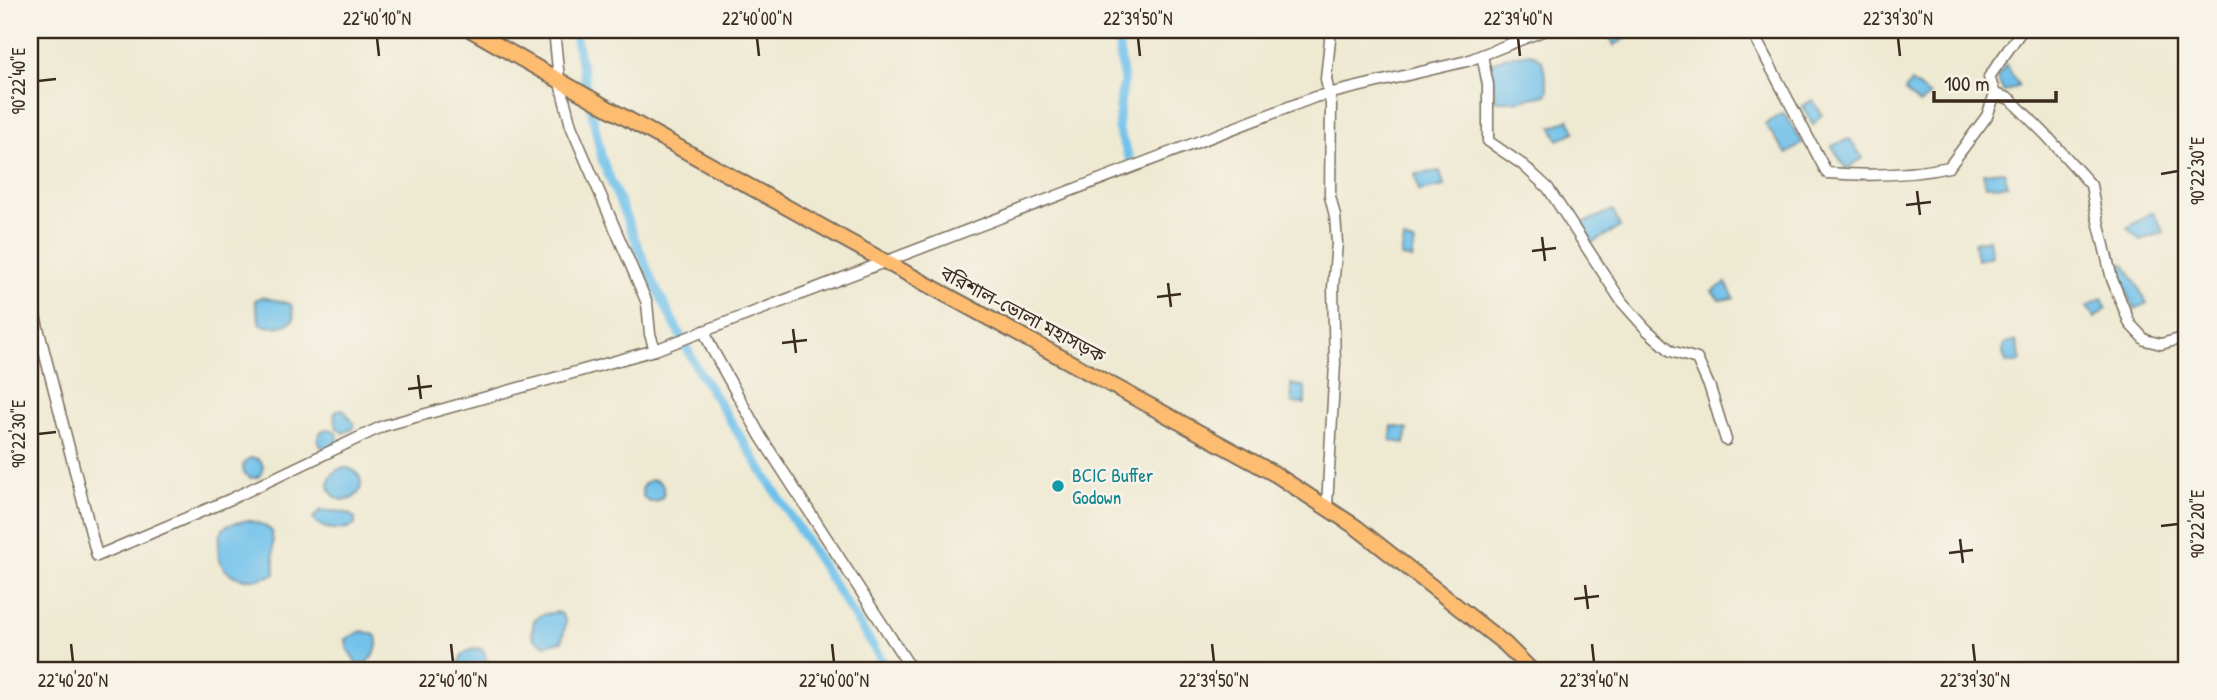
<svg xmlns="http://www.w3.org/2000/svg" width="2217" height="700" viewBox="0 0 2217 700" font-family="'Patrick Hand','Noto Sans Bengali',sans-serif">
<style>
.water{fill:#6fc1eb;stroke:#557684;stroke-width:2}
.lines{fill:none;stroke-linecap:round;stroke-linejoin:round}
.canal{stroke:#6fc1eb;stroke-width:9}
.minor-casing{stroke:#7a6d5d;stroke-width:13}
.highway-casing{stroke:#7a6d5d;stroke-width:18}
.minor{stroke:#fff;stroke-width:10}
.highway{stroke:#fdbc6f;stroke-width:14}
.ticks{fill:none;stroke:#3b2a1e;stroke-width:2.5}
.culture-dot{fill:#0f9aa8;stroke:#f7f3e8;stroke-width:2.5}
.labels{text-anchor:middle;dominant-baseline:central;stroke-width:5;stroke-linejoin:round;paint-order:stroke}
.street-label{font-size:19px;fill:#3b2a1e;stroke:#f7f3e8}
.culture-label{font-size:19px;fill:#0d838f;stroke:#f7f3e8;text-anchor:start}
.neatline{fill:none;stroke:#3b2a1e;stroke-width:2.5}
.ticks-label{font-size:18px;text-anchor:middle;fill:#3b2a1e}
</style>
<rect width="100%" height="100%" fill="#f7f3e8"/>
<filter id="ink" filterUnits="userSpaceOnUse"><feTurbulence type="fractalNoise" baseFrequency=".0143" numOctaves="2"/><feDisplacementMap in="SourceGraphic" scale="14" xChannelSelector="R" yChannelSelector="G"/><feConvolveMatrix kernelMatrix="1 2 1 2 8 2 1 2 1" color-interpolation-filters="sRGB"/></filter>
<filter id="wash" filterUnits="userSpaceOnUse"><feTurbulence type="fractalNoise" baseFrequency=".00686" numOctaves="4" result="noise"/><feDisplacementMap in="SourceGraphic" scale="28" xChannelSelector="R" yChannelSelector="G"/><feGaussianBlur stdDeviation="1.57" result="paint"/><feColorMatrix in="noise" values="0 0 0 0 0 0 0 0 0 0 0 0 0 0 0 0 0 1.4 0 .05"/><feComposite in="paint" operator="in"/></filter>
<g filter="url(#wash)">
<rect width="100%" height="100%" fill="#eee9d1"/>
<g class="water">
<polygon points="1606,30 1630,30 1633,34 1614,45"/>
<polygon points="1531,53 1542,60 1548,90 1546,95 1514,101 1496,101 1490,64 1504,57"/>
<polygon points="2006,65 2019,86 2004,92 1997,78"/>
<polygon points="1911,82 1930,96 1919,104 1905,91"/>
<polygon points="1813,100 1822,115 1813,125 1802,106"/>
<polygon points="1783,113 1803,143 1787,154 1765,124"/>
<polygon points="1569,119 1575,132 1558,140 1552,127"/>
<polygon points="1849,139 1863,158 1846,169 1832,146"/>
<polygon points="1440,171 1444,186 1419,191 1415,174"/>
<polygon points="2004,171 2008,185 1986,186 1983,173"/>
<polygon points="1613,210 1620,227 1592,243 1581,224"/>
<polygon points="2153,212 2164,232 2140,240 2127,228"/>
<polygon points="1404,239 1415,243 1412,259 1401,257"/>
<polygon points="1989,239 1992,256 1977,260 1974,242"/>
<polygon points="2125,264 2147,303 2135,309 2115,266"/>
<polygon points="1726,283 1734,298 1719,300 1712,291"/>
<path d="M 262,297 L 290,304 L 292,307 L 294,319 C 285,328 272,328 260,325 L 255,300 Z"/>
<polygon points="2102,298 2106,308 2095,318 2087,307"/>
<polygon points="2016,341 2021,361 2017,363 2007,363 2003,354 2003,345 2008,342"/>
<polygon points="1291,384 1305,387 1305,404 1292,403"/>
<polygon points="343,409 354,424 353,429 343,433 337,428 334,415 337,410"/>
<polygon points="1392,426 1408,429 1405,443 1391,441"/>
<circle cx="328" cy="439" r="10"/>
<circle cx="253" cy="468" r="10"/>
<circle cx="345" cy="484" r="16"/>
<circle cx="653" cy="491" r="11"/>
<path d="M 321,510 C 334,513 343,508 355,518 L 355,525 C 342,531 321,532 313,518 Z"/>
<path d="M 248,520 L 263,525 L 272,531 L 275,574 C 246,586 213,577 219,541 C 219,536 222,529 226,526 C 232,523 241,522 248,520 Z"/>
<polygon points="557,612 562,614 566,622 562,641 546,645 534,639 532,633 534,620 541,615"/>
<path d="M 362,631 L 375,635 C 381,646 374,656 366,664 L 357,664 L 347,648 L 346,639 Z"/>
<path d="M 477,648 L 483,650 L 487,661 L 488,670 L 462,670 L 458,668 C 460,654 463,652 477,648 Z"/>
</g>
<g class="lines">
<g class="canal">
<polyline points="574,30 602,159 651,278 697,368 888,670"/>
<polyline points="1116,30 1124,81 1121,96 1118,129 1129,157"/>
</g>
</g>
</g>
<g filter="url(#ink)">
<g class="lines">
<defs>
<g id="minor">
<polyline points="554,30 559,79 571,126 647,303 650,334 655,350"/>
<path d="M 1751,30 L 1827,173 C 1869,176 1909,176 1949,167 L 1987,116 L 1995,94"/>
<polyline points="2022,30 1989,77 1995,94 2010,99 2046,135 2091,185 2095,208 2112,279 2130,324 2145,340 2161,344 2187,337"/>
<polyline points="1482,55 1488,85 1488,141 1523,165 1548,188 1622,302 1647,330 1671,351 1697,359 1710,388 1726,440"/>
<polyline points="30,297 97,556 231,499 383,426 655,350 1315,97 1467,61 1545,30"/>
<polyline points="704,331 712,349 761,437 912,670"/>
<polyline points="1327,506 1335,364 1333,288 1337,243 1335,216 1330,196 1331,104 1326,79 1331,30"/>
</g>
<polyline id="highway" points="471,30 604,106 884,261 1275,474 1356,527 1505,644 1531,670"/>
</defs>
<use href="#minor" class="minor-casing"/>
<use href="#highway" class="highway-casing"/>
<use href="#minor" class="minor"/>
<use href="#highway" class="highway"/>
</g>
</g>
<path class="ticks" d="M 377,38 L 379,56M 757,38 L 759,56M 1138,38 L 1140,56M 1518,38 L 1520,56M 1898,38 L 1900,56M 38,81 L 56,79M 2161,174 L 2178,171M 1917,191 L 1920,215M 1906,205 L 1931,202M 1542,237 L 1545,261M 1532,251 L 1556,248M 1168,283 L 1171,307M 1157,297 L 1181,294M 793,329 L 796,353M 782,343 L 807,340M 418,375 L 421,399M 408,389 L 432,386M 38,434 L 56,432M 2161,526 L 2178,524M 1960,539 L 1963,563M 1949,553 L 1973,550M 1585,585 L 1588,609M 1574,599 L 1599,596M 71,644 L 73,662M 451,644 L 453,662M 832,644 L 834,662M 1212,644 L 1214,662M 1592,644 L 1594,662M 1973,644 L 1975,662"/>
<circle class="culture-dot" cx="1058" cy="486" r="7"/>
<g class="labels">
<g class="street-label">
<text transform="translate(1023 314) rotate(28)">বরিশাল-ভোলা মহাসড়ক</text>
</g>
<g class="culture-label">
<text x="1072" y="475">BCIC Buffer<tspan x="1072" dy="22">Godown</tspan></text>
</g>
</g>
<rect width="2217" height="700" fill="none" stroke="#f7f3e8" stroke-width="77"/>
<path d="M1934 91v10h122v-10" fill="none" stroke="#3b2a1e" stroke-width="3.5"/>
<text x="1944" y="91" font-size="21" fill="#3b2a1e" stroke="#f7f3e8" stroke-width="5" paint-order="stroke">100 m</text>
<rect x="38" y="38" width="2140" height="624" class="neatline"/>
<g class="ticks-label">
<text x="377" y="25">22°40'10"N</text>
<text x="757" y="25">22°40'00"N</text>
<text x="1138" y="25">22°39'50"N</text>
<text x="1518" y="25">22°39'40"N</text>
<text x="1898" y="25">22°39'30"N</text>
<text transform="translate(19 81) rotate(-90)" y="6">90°22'40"E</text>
<text transform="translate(2198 171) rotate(-90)" y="6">90°22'30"E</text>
<text transform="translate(19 434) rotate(-90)" y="6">90°22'30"E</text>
<text transform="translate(2198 524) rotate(-90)" y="6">90°22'20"E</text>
<text x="73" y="687">22°40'20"N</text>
<text x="453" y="687">22°40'10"N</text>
<text x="834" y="687">22°40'00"N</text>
<text x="1214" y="687">22°39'50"N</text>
<text x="1594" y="687">22°39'40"N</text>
<text x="1975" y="687">22°39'30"N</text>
</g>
</svg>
